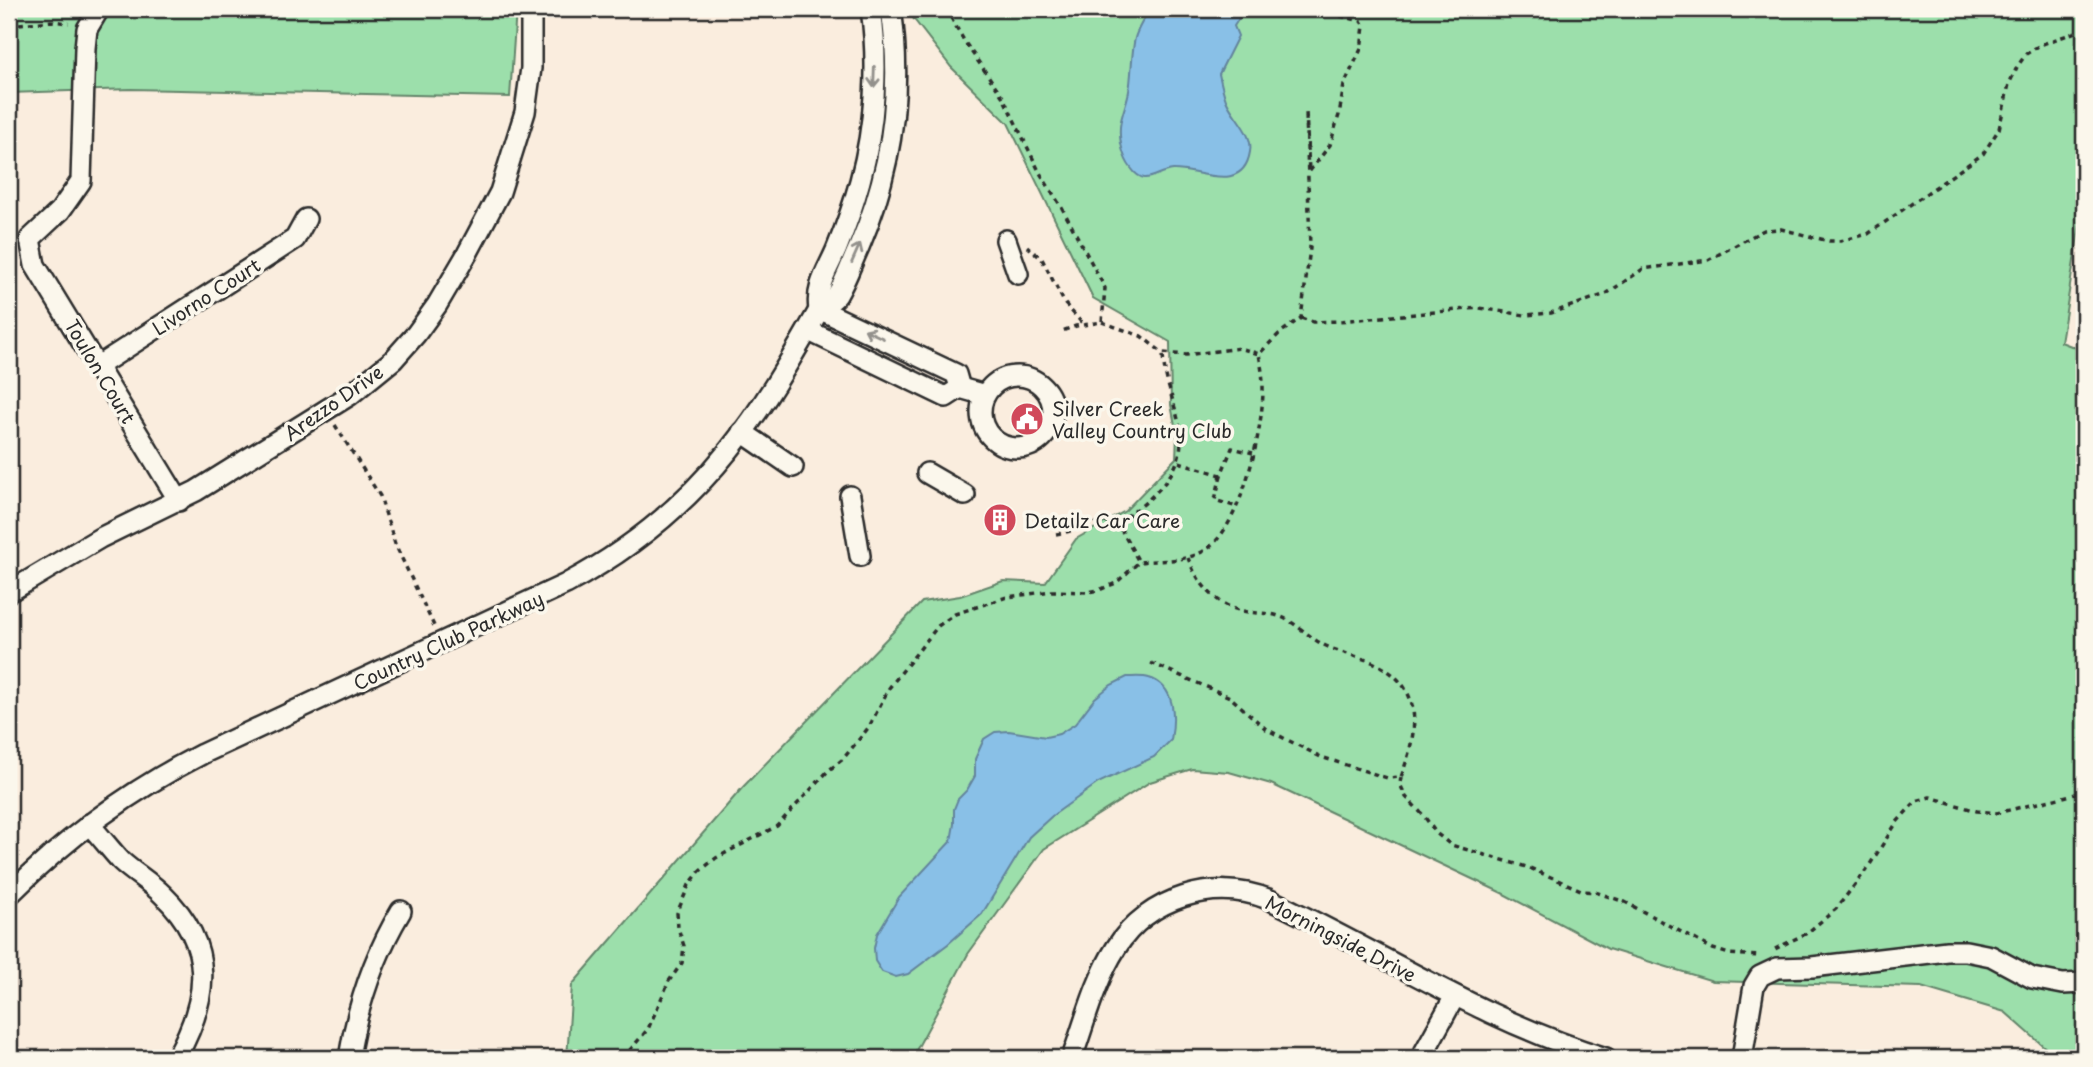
<svg xmlns="http://www.w3.org/2000/svg" width="2093" height="1067" viewBox="0 0 2093 1067" font-family="'Playpen Sans',sans-serif">
<style>
.green{fill:#9cdfab;stroke:#64856b;stroke-width:2}
.water{fill:#89c0e7;stroke:#63849c;stroke-width:2}
.lines{fill:none;stroke-linecap:round;stroke-linejoin:round}
.minor-casing{stroke:#2b2b2b;stroke-width:24}
.path{stroke:#2b2b2b;stroke-width:3.5;stroke-dasharray:5 5;stroke-linecap:butt}
.minor{stroke:#fbf7ec;stroke-width:19}
.oneway{stroke:#93918c}
.labels{text-anchor:middle;dominant-baseline:central;stroke-width:7;stroke-linejoin:round;paint-order:stroke}
.street-label{font-size:19px;fill:#2b2b2b;stroke:#fbf7ec}
.poi-label{font-size:19px;fill:#2b2b2b;stroke:#fbf7ec;text-anchor:start}
</style>
<rect width="100%" height="100%" fill="#faedde"/>
<filter id="ink" filterUnits="userSpaceOnUse"><feTurbulence type="fractalNoise" baseFrequency=".0143" numOctaves="2"/><feDisplacementMap in="SourceGraphic" scale="14" xChannelSelector="R" yChannelSelector="G"/><feConvolveMatrix kernelMatrix="1 2 1 2 8 2 1 2 1" color-interpolation-filters="sRGB"/></filter>
<g filter="url(#ink)">
<g class="green">
<polygon points="9,9 516,9 510,97 131,89 9,93"/>
<polygon points="906,9 2084,9 2084,198 2061,342 2084,351 2084,1058 2057,1058 2005,1012 1921,987 1713,981 1608,949 1502,893 1271,784 1229,772 1192,769 1150,782 1044,849 968,954 912,1058 567,1058 572,985 743,787 922,602 960,596 1003,581 1045,583 1076,539 1125,511 1176,458 1177,435 1171,405 1170,342 1093,298 1008,123 951,67"/>
</g>
<g class="water">
<path d="M 1148,9 L 1245,9 L 1234,26 L 1238,36 L 1219,74 C 1221,83 1223,92 1226,100 C 1233,117 1254,134 1250,152 C 1243,195 1198,169 1173,170 C 1155,172 1145,188 1131,168 C 1123,158 1119,140 1120,127 C 1121,115 1127,103 1129,91 C 1132,74 1131,55 1135,38 C 1138,27 1145,19 1148,9 Z"/>
<path d="M 1127,677 C 1133,677 1143,676 1149,678 C 1176,686 1175,718 1171,740 L 1154,757 L 1098,783 L 1052,816 L 1029,837 L 982,914 L 948,944 L 908,974 L 896,977 L 882,972 L 875,961 L 874,948 L 877,934 L 899,897 L 951,841 L 954,824 L 954,809 L 958,799 L 967,790 L 975,776 L 975,759 L 984,739 L 995,732 L 1009,731 L 1046,737 L 1059,734 L 1075,724 L 1095,698 L 1111,685 Z"/>
</g>
<g class="lines">
<defs>
<g id="minor">
<polyline points="99,9 87,29 85,48 81,181 60,211 30,239 35,265 179,501"/>
<polyline points="1006,240 1018,274"/>
<path d="M 819,309 C 815,286 829,268 837,248 C 846,226 854,203 860,181 C 875,126 879,65 871,9"/>
<polyline points="819,309 956,374 960,388"/>
<polyline points="809,331 946,397 960,388 985,395"/>
<polyline points="98,366 295,239 306,219"/>
<circle cx="1017" cy="412" r="36"/>
<polyline points="742,432 793,467"/>
<polyline points="927,473 965,495"/>
<polyline points="850,496 860,556"/>
<polyline points="9,592 100,538 196,491 350,395 393,360 416,334 437,305 467,254 500,192 525,112 531,68 531,9"/>
<path d="M 89,824 C 100,836 110,849 121,861 C 134,873 150,882 163,895 C 216,946 209,999 176,1058"/>
<path d="M 9,895 C 67,837 129,791 202,754 L 566,584 C 628,551 685,505 729,450 C 763,408 791,359 818,312 C 822,305 832,302 837,295 C 846,280 852,262 859,247 C 892,170 903,91 891,9"/>
<path d="M 349,1058 C 357,1007 374,956 401,911"/>
<path d="M 1072,1058 C 1085,1022 1095,981 1116,948 C 1148,897 1214,878 1268,899 C 1381,952 1486,1022 1606,1058"/>
<polyline points="1421,1058 1455,996"/>
<polyline points="1742,1058 1754,986 1760,976 1777,968 1812,967 1947,951 1966,951 1991,956 2032,978 2063,984 2084,983"/>
</g>
</defs>
<use href="#minor" class="minor-casing"/>
<g class="path">
<polyline points="946,9 966,44 1003,97 1040,173 1062,208 1105,288 1102,322 1076,326 1062,331"/>
<polyline points="9,25 51,21 69,23"/>
<polyline points="1027,246 1042,259 1065,304 1083,324"/>
<polyline points="1301,318 1313,322 1339,321 1479,308 1525,315 1551,313 1606,294 1643,269 1708,260 1764,230 1781,229 1829,241 1840,241 1868,234 1983,154 1999,129 2009,84 2017,67 2026,54 2040,45 2084,29"/>
<polyline points="1102,322 1141,336 1163,353 1186,355 1240,348 1259,354 1280,333 1301,318 1310,248 1306,112 1309,172 1330,145 1339,115 1344,85 1361,49 1364,26 1361,21 1340,16 1327,9"/>
<polyline points="335,425 380,496 395,544 434,626"/>
<polyline points="1179,462 1221,475 1232,448 1253,453"/>
<polyline points="1221,475 1215,500 1237,507"/>
<path d="M 1117,522 C 1134,513 1147,502 1160,488 C 1204,441 1165,406 1163,353"/>
<path d="M 1056,534 C 1077,531 1097,519 1117,522 L 1139,562 C 1160,560 1183,562 1202,552 C 1241,533 1264,427 1263,386 C 1263,375 1261,365 1259,354"/>
<path d="M 1151,663 L 1230,697 L 1266,729 L 1321,757 L 1387,778 L 1401,777 C 1418,731 1426,686 1372,662 C 1357,656 1341,653 1326,646 C 1309,638 1297,623 1281,617 C 1269,612 1256,614 1243,611 C 1216,606 1197,582 1188,558"/>
<polyline points="1401,777 1400,784 1406,797 1424,816 1436,833 1451,845 1530,868 1583,891 1595,892 1625,902 1713,949 1729,954 1761,956"/>
<polyline points="1775,949 1807,933 1836,909 1867,869 1897,822 1916,801 1930,797 1977,811 1997,813 2084,792"/>
<polyline points="623,1058 648,1029 669,981 682,963 684,946 678,928 677,913 689,885 700,871 716,858 777,826 828,771 843,759 869,727 889,688 938,626 955,614 1007,597 1052,591 1088,592 1099,590 1116,583 1139,562"/>
</g>
<use href="#minor" class="minor"/>
</g>
<defs><path id="oneway-shaft" d="M-6 0H5M1.5-3L5.5 0L1.5 3" fill="none" stroke-width="1.6" stroke-linecap="round" stroke-linejoin="round" transform="scale(1.75)"/></defs>
<g class="oneway">
<use href="#oneway-shaft" transform="translate(874 77) rotate(92)"/>
<use href="#oneway-shaft" transform="translate(856 253) rotate(-66)"/>
<use href="#oneway-shaft" transform="translate(874 334) rotate(-155)"/>
</g>
</g>
<defs>
<symbol id="civic-disc" viewBox="-11 -11 22 22"><circle r="9.5" fill="#d1495b" stroke="#fbf7ec"/><path d="M-.6-6.5H3V-4.5H.6V-3L4-1V1h2V6H-6V1h2V-1L-.6-3ZM-1.2 2.5V6h2.4V2.5Z" fill="#fff"/></symbol>
<symbol id="building-disc" viewBox="-11 -11 22 22"><circle r="9.5" fill="#d1495b" stroke="#fbf7ec"/><path d="M-4-6H4V6H1V3H-1V6H-4ZM-2.5-4.3h1.7v1.8h-1.7ZM.8-4.3h1.7v1.8H.8ZM-2.5-1h1.7V.8h-1.7ZM.8-1h1.7V.8H.8Z" fill="#fff"/></symbol>
</defs>
<g fill-rule="evenodd">
<use href="#civic-disc" x="1008" y="400" width="38" height="38"/>
<use href="#building-disc" x="981" y="501" width="38" height="38"/>
</g>
<g class="labels">
<g class="street-label">
<text transform="translate(206 296) rotate(-33)">Livorno Court</text>
<text transform="translate(101 371) rotate(59)">Toulon Court</text>
<text transform="translate(333 402) rotate(-35)">Arezzo Drive</text>
<text transform="translate(448 640) rotate(-25)">Country Club Parkway</text>
<text transform="translate(1341 938) rotate(27)">Morningside Drive</text>
</g>
<g class="poi-label">
<text x="1052" y="408">Silver Creek<tspan x="1052" dy="22">Valley Country Club</tspan></text>
<text x="1024" y="520">Detailz Car Care</text>
</g>
</g>
<rect width="2093" height="1067" fill="none" stroke="#fbf7ec" stroke-width="35"/>
<rect x="18" y="18" width="2058" height="1032" fill="none" stroke="#2b2b2b" stroke-width="2.5" filter="url(#ink)"/>
</svg>
